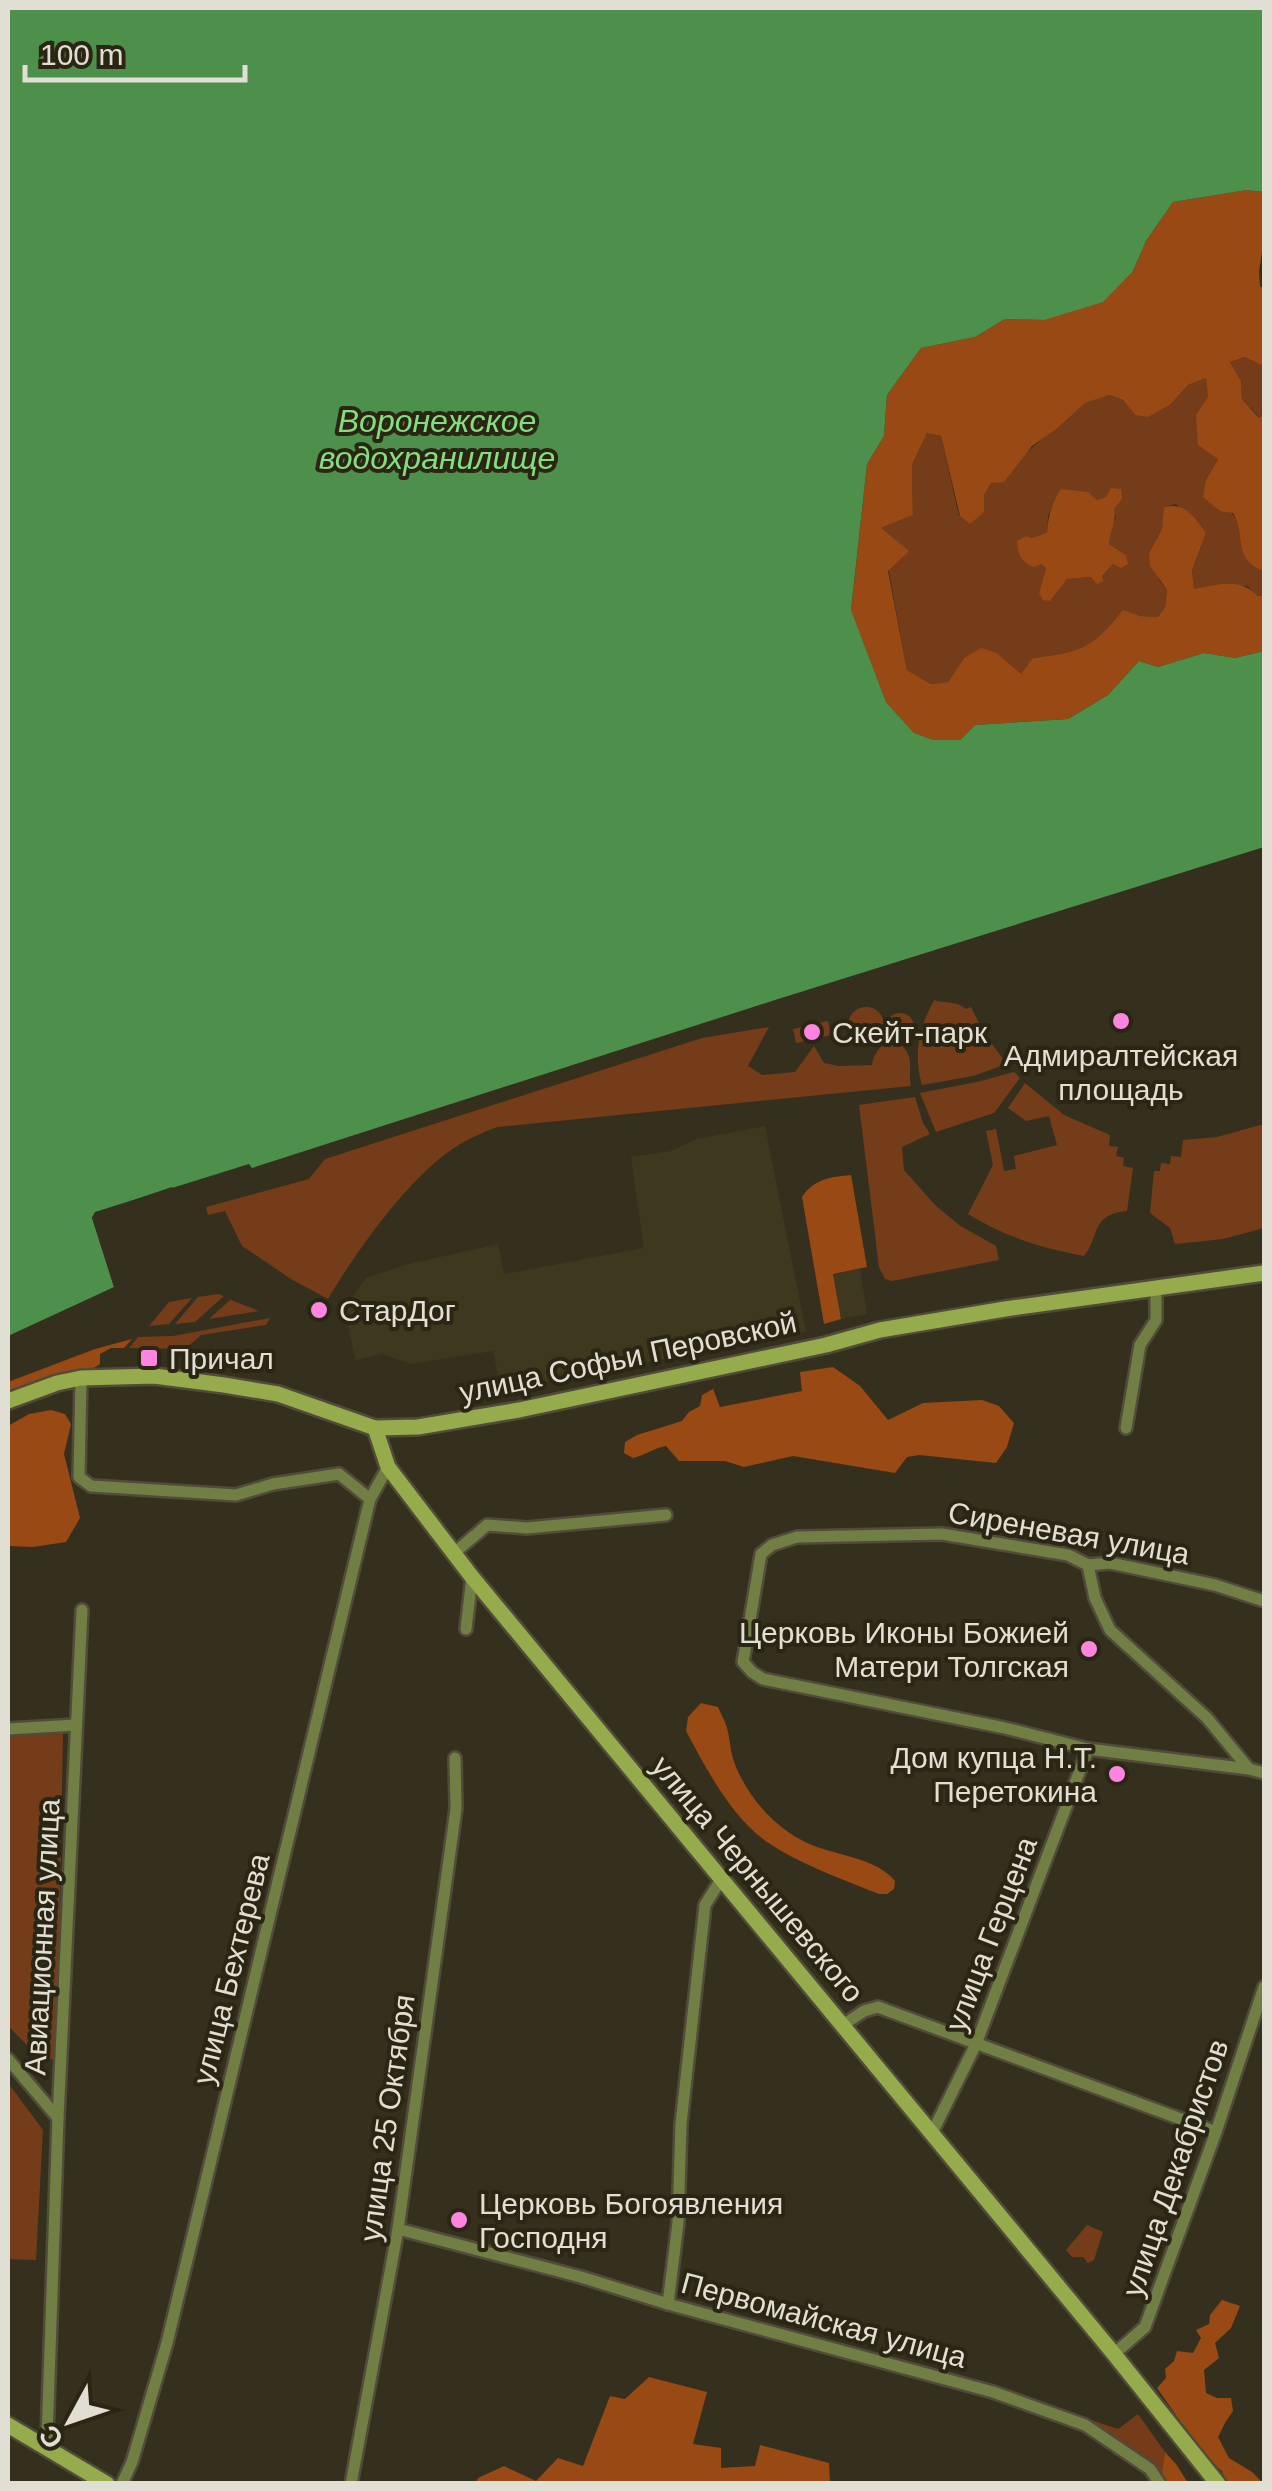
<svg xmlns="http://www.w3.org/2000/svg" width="1272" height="2491" viewBox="0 0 1272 2491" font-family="Helvetica,sans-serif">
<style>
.built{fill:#3e381e}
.green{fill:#753c19;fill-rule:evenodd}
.forest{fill:#984914}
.water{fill:#4c904b}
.pier{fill:#35301d}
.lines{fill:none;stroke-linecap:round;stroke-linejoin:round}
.street-casing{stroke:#514c3a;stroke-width:16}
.secondary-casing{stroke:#514c3a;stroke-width:20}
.street{stroke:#717f45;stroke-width:11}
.secondary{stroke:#96ab4b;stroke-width:15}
.poi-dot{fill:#fe85df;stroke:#2b2613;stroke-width:4}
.labels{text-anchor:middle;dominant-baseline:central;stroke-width:8;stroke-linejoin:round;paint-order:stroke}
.poi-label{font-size:30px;fill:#e1dfd3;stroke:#2b2613;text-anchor:start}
.street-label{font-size:30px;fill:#e1dfd3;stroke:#2b2613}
.water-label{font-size:32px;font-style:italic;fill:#83de82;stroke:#2b2613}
</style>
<rect width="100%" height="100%" fill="#35301d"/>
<g class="built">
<polygon points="765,1126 806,1332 501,1390 493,1351 410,1364 383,1354 355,1360 345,1308 366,1278 409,1264 498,1244 504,1274 644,1248 631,1157 671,1151 697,1139"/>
<polygon points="860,1269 867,1314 841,1319 833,1274"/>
</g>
<g class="green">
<polygon points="1245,357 1261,365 1264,363 1264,415 1260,418 1242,399 1241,381 1230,362"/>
<path d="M 1206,378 L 1218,459 L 1206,480 L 1240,524 C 1239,542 1246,565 1264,572 L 1264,595 L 1258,596 L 1247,586 L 1217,585 L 1194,590 L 1192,572 L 1206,533 L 1176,504 L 1165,507 L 1162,529 L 1149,553 L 1159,580 L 1167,590 L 1165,607 L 1158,617 L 1140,616 L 1123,611 C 1093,649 1081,652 1033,658 L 1021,675 L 997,653 L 964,658 L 948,682 L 931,684 L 907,670 L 881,528 L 913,515 L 912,465 L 927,433 L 941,436 L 959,516 L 984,495 L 991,483 L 1084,403 L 1108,395 L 1123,400 L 1135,415 L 1171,404 L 1188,385 ZM 1106,497 L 1116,517 L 1110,532 L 1109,544 L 1126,555 L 1113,564 L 1102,576 L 1104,581 L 1091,577 L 1067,579 L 1058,589 L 1039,593 L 1046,568 L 1026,536 L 1032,538 L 1047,534 L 1048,516 L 1055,498 L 1097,500 Z"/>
<path d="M 934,1000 C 946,1004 955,1000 966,1009 L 971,1007 L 985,1035 L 1007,1064 L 973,1076 L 922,1085 C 913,1054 919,1028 934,1000 Z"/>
<circle cx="866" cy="1025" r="18"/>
<circle cx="900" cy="1027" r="14"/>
<polygon points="828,1021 831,1035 796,1043 793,1029"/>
<path d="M 769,1027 L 748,1066 L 762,1075 L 795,1072 L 814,1046 L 824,1063 L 839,1066 L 872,1065 C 874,1047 894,1031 907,1052 C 913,1061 908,1075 911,1086 L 497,1127 C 482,1133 467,1139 454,1148 C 409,1177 355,1253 328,1299 L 291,1279 L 242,1246 L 225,1211 L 208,1215 L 206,1207 L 309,1179 L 325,1159 L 702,1038 Z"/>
<polygon points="1014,1072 1020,1078 994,1113 936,1132 920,1093 977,1082"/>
<path d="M 1025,1083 L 1064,1115 L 1110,1135 L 1109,1146 L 1118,1147 L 1116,1156 L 1124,1158 L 1123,1166 L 1133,1168 L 1127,1211 C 1090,1214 1100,1237 1084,1256 C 1041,1248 1005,1237 968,1214 L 993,1165 L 986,1131 L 996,1129 L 1004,1171 L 1016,1169 L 1014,1156 L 1057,1145 L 1049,1116 L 1026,1121 L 1008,1108 Z"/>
<polygon points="915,1097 923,1123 930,1134 902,1147 904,1170 935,1205 959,1225 996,1246 999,1260 892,1281 885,1279 879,1267 859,1105"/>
<polygon points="1264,1124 1264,1228 1223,1239 1175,1244 1170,1228 1150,1213 1154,1171 1160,1171 1161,1163 1170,1164 1171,1156 1181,1157 1183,1140 1217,1137"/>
<polygon points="218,1294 224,1296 195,1322 175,1324 198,1297"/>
<polygon points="192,1298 169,1324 149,1326 169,1302"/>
<polygon points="231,1299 231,1300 259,1311 209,1319"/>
<polygon points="270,1318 266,1325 201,1335 185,1349 129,1348 138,1337 173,1336"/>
<polygon points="63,1731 57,2058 43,2061 8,2026 8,1733"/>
<polygon points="8,2083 43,2130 36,2260 8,2259"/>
<polygon points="1087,2225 1103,2232 1094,2260 1088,2263 1083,2257 1072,2257 1066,2250"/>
<polygon points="1138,2414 1165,2452 1161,2479 1152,2465 1088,2419 1118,2429"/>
</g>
<g class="forest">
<path d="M 1247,190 L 1264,192 L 1264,239 L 1259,271 L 1260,286 L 1264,289 L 1264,363 L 1261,365 L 1245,357 L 1230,362 L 1241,381 L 1242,399 L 1259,418 L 1264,415 L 1264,572 C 1231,558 1247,535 1233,513 L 1220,511 L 1203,497 L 1206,480 L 1218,459 L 1198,445 L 1196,415 L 1208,397 L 1206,378 L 1188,385 L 1171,404 L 1148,417 L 1135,415 L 1123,400 L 1109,395 L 1085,403 L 1055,430 L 1032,446 L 1004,482 L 991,483 L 984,495 L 984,512 L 970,524 L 960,516 L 941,436 L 927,433 L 912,465 L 913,515 L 881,528 L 909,551 L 888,571 L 907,670 L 931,684 L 948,682 L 964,658 L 981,648 L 997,653 L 1021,674 L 1033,658 C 1081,652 1092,649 1123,610 L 1140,616 L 1158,617 L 1165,607 L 1167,590 L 1150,566 L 1149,553 L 1162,529 L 1164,507 C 1186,502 1194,517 1206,533 L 1192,571 L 1194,589 C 1219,585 1239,577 1258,596 L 1264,595 L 1264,651 L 1235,658 L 1204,653 L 1158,667 L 1139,661 L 1108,695 L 1068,719 L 975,725 L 960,740 L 934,740 L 914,733 L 886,702 L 851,611 L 867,464 L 884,436 L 887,395 L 921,348 L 975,337 L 1005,319 L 1044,320 L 1133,271 L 1146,241 L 1173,202 Z"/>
<path d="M 1111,488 L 1121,489 L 1122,499 L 1114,509 C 1117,521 1110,531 1109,544 L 1126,555 L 1128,564 L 1121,568 L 1113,564 L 1102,576 L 1104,581 L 1097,584 L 1091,577 L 1067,579 L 1050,601 L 1043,600 L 1039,593 L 1046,568 L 1042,564 L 1034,567 C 1021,562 1018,555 1017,541 L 1026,536 L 1032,538 L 1047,533 C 1048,517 1051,503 1061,489 L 1088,492 L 1097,500 L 1106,497 Z"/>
<path d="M 851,1175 L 867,1267 L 833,1274 L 841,1319 L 824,1324 L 802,1197 C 814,1179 830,1177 851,1175 Z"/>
<polygon points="132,1339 124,1348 111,1348 100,1354 100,1364 87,1372 8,1393 8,1382 95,1349"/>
<path d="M 833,1367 L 860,1386 L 888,1420 L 923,1403 L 982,1400 L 999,1406 L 1014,1423 L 1007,1447 L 996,1463 L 919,1455 L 907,1457 L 895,1473 L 793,1456 L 744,1467 L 725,1461 L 679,1461 L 666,1446 C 654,1448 645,1455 633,1458 L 624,1453 L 625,1442 L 637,1435 L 682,1421 L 689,1412 L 700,1406 L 702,1395 L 713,1389 L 720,1407 L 802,1391 L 800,1372 Z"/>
<polygon points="51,1410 65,1414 71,1424 64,1454 80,1518 66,1542 33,1547 8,1546 8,1426 29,1414"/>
<path d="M 701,1703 L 718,1707 C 721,1714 725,1721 727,1728 C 730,1738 730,1749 733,1759 C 746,1797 779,1834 817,1847 C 842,1856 877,1859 895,1881 L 894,1889 L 887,1894 L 879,1894 C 842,1879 801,1865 767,1842 C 731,1817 706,1768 686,1731 L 688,1717 Z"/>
<polygon points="1222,2300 1240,2306 1231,2328 1215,2343 1219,2358 1204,2370 1206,2393 1217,2398 1231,2398 1233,2411 1225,2423 1218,2437 1229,2458 1252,2472 1263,2483 1225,2483 1222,2471 1206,2458 1157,2388 1166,2378 1165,2369 1174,2361 1177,2351 1193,2353 1201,2338 1196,2330 1209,2324 1210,2315"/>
<polygon points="649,2377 707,2392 693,2444 721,2448 721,2468 755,2466 760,2445 829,2463 830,2483 476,2483 478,2478 504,2466 536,2481 558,2458 583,2466 610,2396 625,2399"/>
<polygon points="1165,2452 1176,2464 1188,2483 1165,2483 1161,2479"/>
</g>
<polygon class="water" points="8,8 1264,8 1264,192 1247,190 1173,202 1146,241 1133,271 1103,302 1044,320 1005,319 975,337 921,348 887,395 884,436 867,464 851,610 886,702 914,733 934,740 960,740 975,725 1068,719 1108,695 1139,661 1158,667 1204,653 1235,658 1264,651 1264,847 775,1000 252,1168 249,1164 95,1212 92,1218 114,1287 8,1336"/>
<polygon class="pier" points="172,1187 174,1191 98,1217 118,1285 114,1287 92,1217 95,1213"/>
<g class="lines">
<defs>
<g id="street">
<polyline points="81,1378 79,1477 91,1486 236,1495 273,1484 339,1474 370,1499"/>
<polyline points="1126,1428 1140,1345 1156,1320 1156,1287"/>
<polyline points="453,1554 487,1525 527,1528 666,1515"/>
<polyline points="1088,1565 1095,1598 1110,1630 1207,1718 1249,1769"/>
<polyline points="1264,1601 1215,1585 1110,1563 1088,1565 1068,1555 942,1534 797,1537 772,1545 761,1554 743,1662 752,1672 763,1679 1005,1728 1088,1749 1249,1769 1264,1773"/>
<polyline points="466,1629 472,1577"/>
<polyline points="8,1729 76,1725"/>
<polyline points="843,2025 864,2011 878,2007 1216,2132"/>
<polyline points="8,2059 58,2118"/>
<polyline points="932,2133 976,2044 1088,1749"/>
<polyline points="398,2229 581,2277 668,2304 993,2392 1085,2425 1150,2469 1160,2484"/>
<polyline points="668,2304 678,2223 681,2124 705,1905 722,1878"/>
<polyline points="1114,2354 1145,2327 1216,2132 1264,1987"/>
<polyline points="44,2445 47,2438 58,2118 82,1610"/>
<polyline points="122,2484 132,2462 167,2343 370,1499 388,1467"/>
<polyline points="351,2484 398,2229 456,1809 455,1758"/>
</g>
<g id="secondary">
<polyline points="8,1401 57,1383 81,1378 154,1376 224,1385 278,1394 375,1428 418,1427 519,1410 826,1345 880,1330 1005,1309 1264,1273"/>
<polyline points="375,1428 388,1467 472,1577 1114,2354 1218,2484"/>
<polyline points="8,2425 107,2484"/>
</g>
</defs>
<use href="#street" class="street-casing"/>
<use href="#secondary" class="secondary-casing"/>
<use href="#street" class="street"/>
<use href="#secondary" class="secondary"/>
</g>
<g class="poi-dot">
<circle cx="1121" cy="1021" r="10"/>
<circle cx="812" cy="1032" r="10"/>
<circle cx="319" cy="1310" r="10"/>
<rect x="139" y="1348" width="20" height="20" rx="5"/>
<circle cx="1089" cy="1649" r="10"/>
<circle cx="1117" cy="1774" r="10"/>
<circle cx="459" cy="2220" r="10"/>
</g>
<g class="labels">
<g class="poi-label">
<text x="832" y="1032">Скейт-парк</text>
<text x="1121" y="1055" text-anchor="middle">Адмиралтейская<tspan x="1121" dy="34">площадь</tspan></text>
<text x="339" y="1310">СтарДог</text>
<text x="169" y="1358">Причал</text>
<text x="1069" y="1632" text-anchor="end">Церковь Иконы Божией<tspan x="1069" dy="34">Матери Толгская</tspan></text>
<text x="1097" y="1757" text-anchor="end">Дом купца Н.Т.<tspan x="1097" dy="34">Перетокина</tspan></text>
<text x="479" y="2203">Церковь Богоявления<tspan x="479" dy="34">Господня</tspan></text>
</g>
<g class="street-label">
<text transform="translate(628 1357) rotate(-12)">улица Софьи Перовской</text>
<text transform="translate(1069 1533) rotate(10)">Сиреневая улица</text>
<text transform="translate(758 1879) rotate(50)">улица Чернышевского</text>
<text transform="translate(991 1934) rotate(-69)">улица Герцена</text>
<text transform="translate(42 1937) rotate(-87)">Авиационная улица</text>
<text transform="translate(231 1969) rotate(-76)">улица Бехтерева</text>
<text transform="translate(387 2118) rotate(-82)">улица 25 Октября</text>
<text transform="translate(1175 2168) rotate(-71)">улица Декабристов</text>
<text transform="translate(824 2320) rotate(15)">Первомайская улица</text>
</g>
<g class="water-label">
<text x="437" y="421">Воронежское<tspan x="437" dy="37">водохранилище</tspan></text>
</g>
</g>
<rect width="1272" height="2491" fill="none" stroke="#e1dfd3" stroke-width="20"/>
<g transform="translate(70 2421) rotate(230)" stroke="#2b2613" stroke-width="8" paint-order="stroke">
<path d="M0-8L18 38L0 25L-18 38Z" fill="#e1dfd3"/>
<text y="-15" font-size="28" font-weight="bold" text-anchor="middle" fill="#e1dfd3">С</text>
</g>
<path d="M25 65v15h220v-15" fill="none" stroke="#e1dfd3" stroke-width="5"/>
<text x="40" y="65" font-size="30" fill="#e1dfd3" stroke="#2b2613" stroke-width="8" paint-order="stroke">100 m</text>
</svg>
